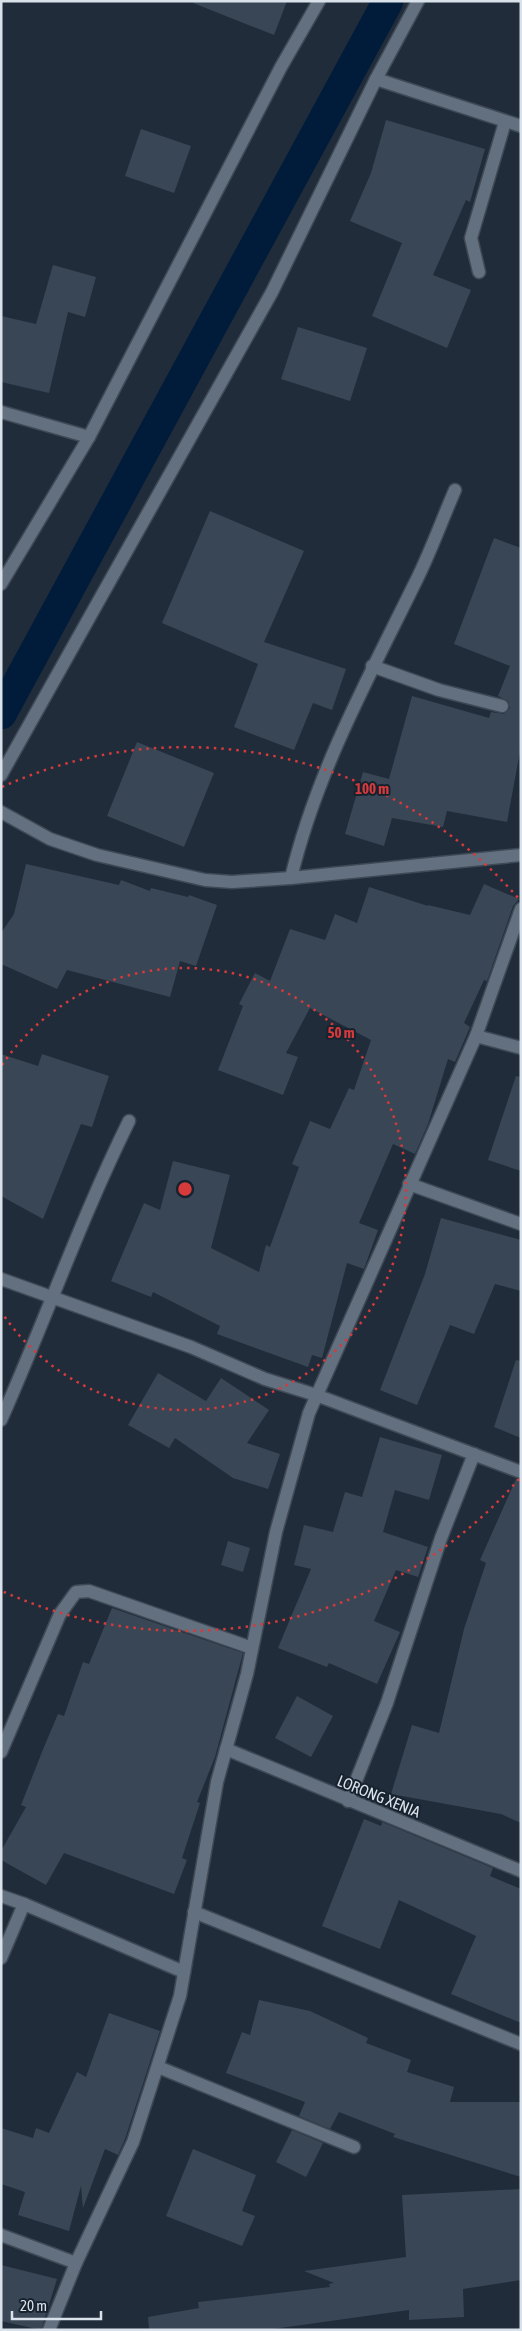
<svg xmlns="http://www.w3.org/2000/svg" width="522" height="2331" viewBox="0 0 522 2331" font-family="'Asap Condensed',sans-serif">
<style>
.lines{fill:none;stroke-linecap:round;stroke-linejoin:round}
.canal{stroke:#011c3a;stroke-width:31}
.building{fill:#394655}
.minor-casing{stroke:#3f4955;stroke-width:15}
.tertiary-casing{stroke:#3f4955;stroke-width:15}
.secondary-casing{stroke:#3f4955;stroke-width:15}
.minor{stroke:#627080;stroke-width:12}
.tertiary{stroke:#627080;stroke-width:12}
.secondary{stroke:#627080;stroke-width:12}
.ring{fill:none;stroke:#d63a3b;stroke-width:2.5;stroke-dasharray:2.5 5}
.labels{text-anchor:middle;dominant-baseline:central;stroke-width:4;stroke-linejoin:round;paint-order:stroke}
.street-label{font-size:16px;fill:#d9e1ea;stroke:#17222f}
.centre{fill:#d63a3b;stroke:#17222f;stroke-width:2.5}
.ring-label{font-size:15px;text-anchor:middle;font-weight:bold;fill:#d63a3b;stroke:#17222f;stroke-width:4;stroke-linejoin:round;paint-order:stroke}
</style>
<rect width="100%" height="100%" fill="#202c3a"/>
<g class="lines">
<polyline class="canal" points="1,714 388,1"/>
</g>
<g class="building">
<polygon points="193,1 287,1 274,35 193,3"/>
<polygon points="386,120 485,149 470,202 466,200 433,275 471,290 447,348 372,316 402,243 350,221 371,173"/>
<polygon points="141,129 191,146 174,193 125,176"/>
<polygon points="53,265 96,277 85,317 68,312 49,393 1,382 1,316 36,324"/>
<polygon points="298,327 367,348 350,401 281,379"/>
<polygon points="210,511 304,551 264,642 346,669 332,710 313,703 294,750 234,727 258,664 162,623"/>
<polygon points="494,538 521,548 521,746 507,822 447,811 443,827 392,818 384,846 345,834 363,772 389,779 412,696 489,718 491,712 504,714 510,708 508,701 498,696 510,666 454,644"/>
<polygon points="137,742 214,773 184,847 107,816"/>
<polygon points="26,864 119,885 121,880 150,891 151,888 188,897 189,895 217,905 196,966 180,961 170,997 67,970 57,989 1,964 1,933 14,914"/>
<polygon points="484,884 519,899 513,906 487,981 484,980 464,1023 470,1027 455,1062 448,1059 428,1124 415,1154 393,1144 359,1223 378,1230 364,1269 347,1263 322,1358 312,1355 308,1367 217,1334 220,1326 153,1292 151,1297 111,1281 144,1203 160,1210 173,1161 230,1175 211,1248 259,1272 266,1245 270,1247 299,1167 292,1164 310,1121 330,1129 349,1088 354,1090 371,1040 310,1008 286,1053 298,1057 283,1095 218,1070 243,1006 239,1004 255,973 270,981 290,929 325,940 335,914 357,923 369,887 428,906 428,905 470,915"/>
<polygon points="1,1054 38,1066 42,1054 109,1076 92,1127 81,1124 43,1219 1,1196"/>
<polygon points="516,1076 521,1077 521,1171 488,1160"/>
<polygon points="441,1218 521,1240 521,1291 495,1284 474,1334 450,1325 417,1405 380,1390 425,1274"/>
<polygon points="516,1360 521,1361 521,1438 494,1427"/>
<polygon points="158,1373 206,1401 221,1378 269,1410 247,1443 280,1454 268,1489 233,1478 175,1438 169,1448 128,1425"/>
<polygon points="380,1437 442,1455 429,1500 395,1490 383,1532 428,1547 418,1577 396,1570 374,1621 400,1632 377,1684 329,1663 327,1667 278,1648 311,1569 294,1565 304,1525 333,1532 345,1492 362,1497"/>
<polygon points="516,1479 521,1480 521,1823 501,1814 391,1794 412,1725 439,1733 464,1629 486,1563 480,1560"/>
<polygon points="228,1541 250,1548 243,1572 221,1565"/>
<polygon points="112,1608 243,1653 215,1757 197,1802 200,1803 182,1858 187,1860 174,1894 64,1853 46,1885 1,1860 1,1851 26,1807 21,1805 44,1747 58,1714 64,1716 83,1662 89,1664"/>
<polygon points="297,1696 333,1716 311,1757 275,1738"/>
<polygon points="364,1819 381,1826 382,1822 493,1868 490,1876 521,1889 521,2023 451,1994 476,1936 399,1900 380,1949 322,1926"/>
<polygon points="259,2000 310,2011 368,2038 366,2043 411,2060 407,2072 454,2087 450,2102 521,2102 521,2177 393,2137 395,2134 339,2112 330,2129 299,2116 305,2102 226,2073 242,2032 250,2035"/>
<polygon points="109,2013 160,2031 125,2139 118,2155 105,2149 83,2208 81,2186 69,2231 18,2215 25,2192 1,2184 1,2128 33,2138 36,2128 49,2133 77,2072 86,2077"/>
<polygon points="292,2130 323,2143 306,2177 276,2162"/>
<polygon points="193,2149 256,2175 242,2211 255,2216 242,2246 166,2216"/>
<polygon points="521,2189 521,2280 463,2289 464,2317 409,2320 409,2310 266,2330 149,2330 148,2317 199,2308 198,2302 330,2287 329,2284 334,2283 304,2271 406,2257 402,2195"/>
<polygon points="1,2265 57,2279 41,2330 1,2321"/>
</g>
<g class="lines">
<defs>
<g id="minor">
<polyline points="479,272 471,238 505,122"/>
<polyline points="1,412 89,437"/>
<polyline points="1,584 89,437 281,67 319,1"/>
<polyline points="372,666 439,690 502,706"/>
<polyline points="1,812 50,839 97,855 205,880 232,882 291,878 521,855"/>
<path d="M 291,878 C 316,773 367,681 414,585 C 430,554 441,522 455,490"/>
<polyline points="476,1036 521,1048"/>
<polyline points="409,1184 521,1224"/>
<polyline points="1,1279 191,1347 265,1379 316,1395 521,1472"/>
<path d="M 1,1420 C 45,1321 81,1218 129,1121"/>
<polyline points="226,1749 521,1871"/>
<polyline points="1,1752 60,1614 76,1592 89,1591 252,1648"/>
<polyline points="348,1801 387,1703 441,1538 474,1454"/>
<polyline points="1,1896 24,1904"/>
<polyline points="194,1912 521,2044"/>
<polyline points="1,1958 24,1904 184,1972"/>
<polyline points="158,2067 354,2147"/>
<polyline points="1,2235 76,2263"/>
<polyline points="49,2330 76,2263 133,2142 180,1996 217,1782 247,1674 276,1532 309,1413 476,1036 521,909"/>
</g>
<polyline id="tertiary" points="376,79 521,126"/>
<polyline id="secondary" points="1,775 272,292 376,79 418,1"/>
</defs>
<use href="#minor" class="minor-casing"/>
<use href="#tertiary" class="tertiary-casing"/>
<use href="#secondary" class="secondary-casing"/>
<use href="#minor" class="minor"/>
<use href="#tertiary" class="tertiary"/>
<use href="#secondary" class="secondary"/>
</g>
<g class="ring">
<path d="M2 1065A221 221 0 1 1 2 1313"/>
<path d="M519 1479A442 442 0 0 1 2 1591M2 787A442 442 0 0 1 519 899"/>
</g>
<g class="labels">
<g class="street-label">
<text transform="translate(379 1796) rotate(22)">LORONG XENIA</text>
</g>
</g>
<circle cx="185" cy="1189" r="8" class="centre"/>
<g class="ring-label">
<text x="372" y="794">100 m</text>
<text x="341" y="1038">50 m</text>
</g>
<rect width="522" height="2331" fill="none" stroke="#d9e1ea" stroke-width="5"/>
<path d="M12 2311v8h89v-8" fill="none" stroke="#d9e1ea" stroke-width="2.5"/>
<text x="20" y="2311" font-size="15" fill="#d9e1ea" stroke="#17222f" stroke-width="4" paint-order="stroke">20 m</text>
</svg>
